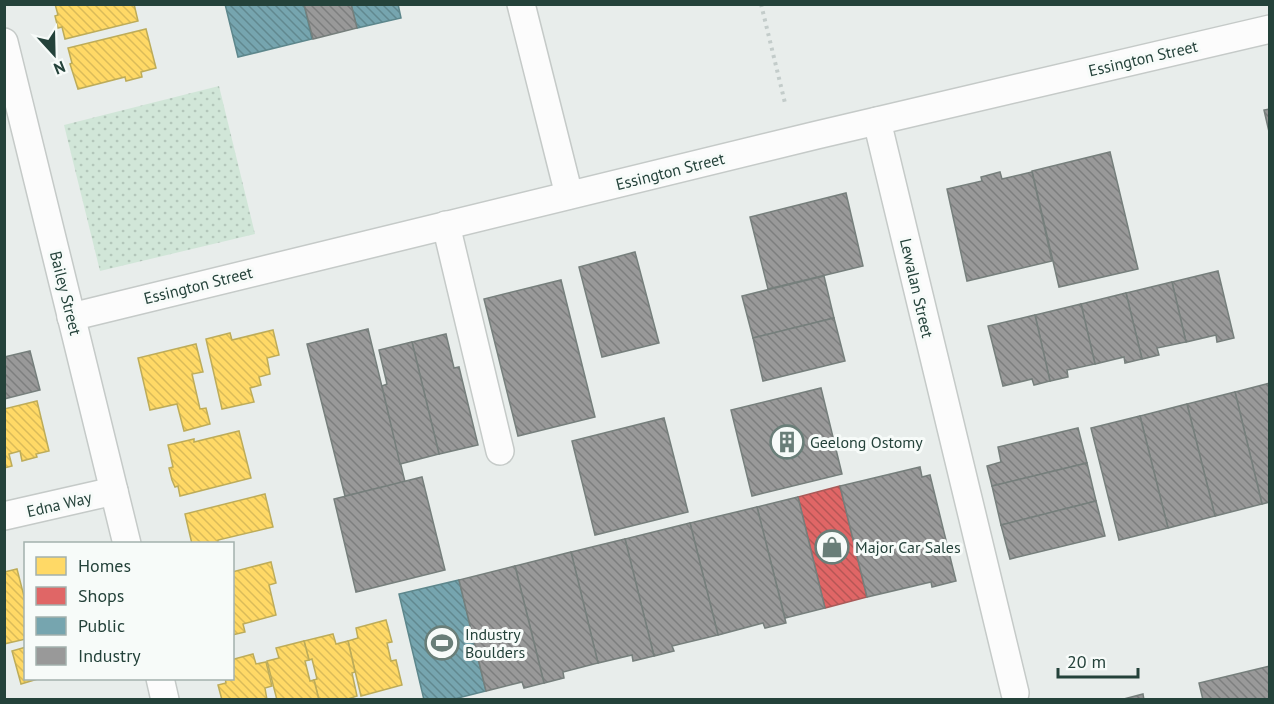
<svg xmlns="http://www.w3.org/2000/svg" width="1274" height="704" viewBox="0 0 1274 704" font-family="'PT Sans',sans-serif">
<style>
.grass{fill:url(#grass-dots)}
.homes{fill:url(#homes-back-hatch);stroke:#bdac59;stroke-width:1.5}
.shops{fill:url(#shops-back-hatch);stroke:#a85b59;stroke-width:1.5}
.public{fill:url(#public-back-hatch);stroke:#5d878c;stroke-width:1.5}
.industry{fill:url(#industry-back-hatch);stroke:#767f7c;stroke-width:1.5}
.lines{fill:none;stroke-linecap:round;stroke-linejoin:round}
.minor-casing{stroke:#c5cac8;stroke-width:30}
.path{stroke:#c3ccca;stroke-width:4;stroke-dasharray:3 4.5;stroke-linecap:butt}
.minor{stroke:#fcfcfc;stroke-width:27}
.labels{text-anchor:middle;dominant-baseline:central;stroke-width:6;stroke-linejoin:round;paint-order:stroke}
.street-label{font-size:16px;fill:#24423a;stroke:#f7fbf9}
.poi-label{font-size:16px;fill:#24423a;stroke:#f7fbf9;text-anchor:start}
</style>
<defs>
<pattern id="grass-dots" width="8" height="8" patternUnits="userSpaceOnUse" patternTransform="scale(1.5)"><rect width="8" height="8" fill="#d1e6d8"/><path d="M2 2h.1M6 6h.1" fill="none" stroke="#b3c6ba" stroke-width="1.8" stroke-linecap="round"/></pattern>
<pattern id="homes-back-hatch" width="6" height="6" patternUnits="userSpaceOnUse" patternTransform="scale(1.5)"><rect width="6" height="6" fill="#ffd966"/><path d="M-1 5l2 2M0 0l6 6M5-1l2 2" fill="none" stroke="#dabb59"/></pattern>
<pattern id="shops-back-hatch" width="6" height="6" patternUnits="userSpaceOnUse" patternTransform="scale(1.5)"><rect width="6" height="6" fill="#e06666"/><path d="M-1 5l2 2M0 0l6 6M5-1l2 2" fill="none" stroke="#b55655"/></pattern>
<pattern id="public-back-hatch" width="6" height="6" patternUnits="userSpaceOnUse" patternTransform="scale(1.5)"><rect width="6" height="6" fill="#76a5af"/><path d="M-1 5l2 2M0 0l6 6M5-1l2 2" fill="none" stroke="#61888f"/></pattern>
<pattern id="industry-back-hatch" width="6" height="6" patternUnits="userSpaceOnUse" patternTransform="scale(1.5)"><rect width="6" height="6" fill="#999"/><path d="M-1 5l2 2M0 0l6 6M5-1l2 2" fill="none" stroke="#7d7e7e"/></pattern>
</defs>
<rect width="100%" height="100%" fill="#e8edeb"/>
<polygon class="grass" points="219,86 255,234 100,271 64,125"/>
<g class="homes">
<polygon points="55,4 134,4 138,21 65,39 62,27 58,28 55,16 58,15"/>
<polygon points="146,29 156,68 141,72 142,77 126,81 125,77 78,89 70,64 72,63 68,48"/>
<polygon points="273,330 279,355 267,358 270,374 259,377 261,385 250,388 254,402 222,409 206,339 230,333 232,340"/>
<polygon points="196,344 203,372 192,374 200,409 206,408 210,424 184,431 177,404 150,410 138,358"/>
<polygon points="37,401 49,451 36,454 37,457 22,461 20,451 9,454 12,466 4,468 4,409"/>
<polygon points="239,431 251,478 180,496 178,486 175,487 172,480 169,468 173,467 168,445 194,439 194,442"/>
<polygon points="265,494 273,527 218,540 218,544 192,544 185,514"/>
<polygon points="271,562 276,583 269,585 276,615 243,624 245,632 232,635 232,572"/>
<polygon points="17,569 26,604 26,639 4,644 4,572"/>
<polygon points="386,620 392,642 387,643 391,661 396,660 402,685 361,696 348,641 358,638 356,628"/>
<polygon points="333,634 336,644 348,641 355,672 352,673 357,696 345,700 319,700 314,680 317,679 312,659 309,660 304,641"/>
<polygon points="304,641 309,660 305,661 310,681 314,680 319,700 277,700 267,661 279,658 276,648"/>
<polygon points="26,647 26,678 41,678 21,684 12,651"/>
<polygon points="253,654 256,664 266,662 272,686 265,688 267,700 222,700 218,685 226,683 225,678 232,678 234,659"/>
</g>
<polygon class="shops" points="840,486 867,597 825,608 798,497"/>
<g class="public">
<polygon points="225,4 304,4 312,39 238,57"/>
<polygon points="351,4 398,4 401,18 357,28"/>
<polygon points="459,580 486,691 450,700 424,700 399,594"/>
</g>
<g class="industry">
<polygon points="304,4 351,4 357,28 313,39"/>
<polygon points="1270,109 1270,136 1264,110"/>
<polygon points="1110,152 1138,269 1059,287 1032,171"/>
<polygon points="1000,172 1002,179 1032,172 1052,261 967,281 947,189 982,181 981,177"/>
<polygon points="846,193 863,266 768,289 750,217"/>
<polygon points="635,252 659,343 602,357 579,267"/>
<polygon points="1218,271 1234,338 1217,342 1216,335 1186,342 1172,282"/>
<polygon points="824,276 834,318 753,338 742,296"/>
<polygon points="561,280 595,417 518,436 484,299"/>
<polygon points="1172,282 1186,342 1157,348 1159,355 1142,359 1126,293"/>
<polygon points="1126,293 1142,359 1125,363 1124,357 1095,364 1081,304"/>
<polygon points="1081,304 1095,364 1067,370 1068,377 1050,381 1035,315"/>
<polygon points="1035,315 1050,381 1034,385 1032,379 1003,386 988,326"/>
<polygon points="834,318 845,361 763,381 753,338"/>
<polygon points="368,329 405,482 345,496 307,344"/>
<polygon points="446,334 454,368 459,367 478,445 439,454 412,342"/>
<polygon points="412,342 439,454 400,464 382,386 387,384 379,350"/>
<polygon points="30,351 40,390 4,399 4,357"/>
<polygon points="1270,383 1270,502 1262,504 1235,392"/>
<polygon points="821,388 842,474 752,496 731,410"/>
<polygon points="1235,392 1262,504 1215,516 1187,404"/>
<polygon points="1187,404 1215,516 1168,528 1140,416"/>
<polygon points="1140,416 1168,528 1119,540 1091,428"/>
<polygon points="664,418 688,512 595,535 572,441"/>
<polygon points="1078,428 1087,463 992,486 987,466 1001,462 998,447"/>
<polygon points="1087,463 1096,501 1001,525 992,486"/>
<polygon points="920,467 922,477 930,475 956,581 932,587 931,582 867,597 840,486"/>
<polygon points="422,477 445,570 356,592 334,499"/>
<polygon points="798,497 825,608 785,618 757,507"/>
<polygon points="1096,501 1105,536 1010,559 1001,525"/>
<polygon points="757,507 786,623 765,628 763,623 718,635 690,523"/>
<polygon points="690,523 718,635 672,646 674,651 654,656 625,539"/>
<polygon points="625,539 654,656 633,661 632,655 598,663 571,552"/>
<polygon points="571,552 598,663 563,672 564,678 544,683 515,566"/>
<polygon points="515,566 544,683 524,688 522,682 486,691 459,580"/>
<polygon points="1270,666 1270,700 1203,700 1199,683"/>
<polygon points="1143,694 1144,700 1120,700"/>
</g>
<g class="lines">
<defs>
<g id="minor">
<polyline points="521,4 569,195"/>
<polyline points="4,42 127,544"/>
<polyline points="877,121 1015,693"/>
<polyline points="446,225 500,451"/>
<polyline points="71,317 817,135 1270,29"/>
<polyline points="4,516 114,491"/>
<polyline points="160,678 165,700"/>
</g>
</defs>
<use href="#minor" class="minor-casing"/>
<polyline class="path" points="761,4 785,103"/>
<use href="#minor" class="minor"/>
</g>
<defs>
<symbol id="building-ring" viewBox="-11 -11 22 22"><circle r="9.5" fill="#f7fbf9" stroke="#697e78" stroke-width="1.5"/><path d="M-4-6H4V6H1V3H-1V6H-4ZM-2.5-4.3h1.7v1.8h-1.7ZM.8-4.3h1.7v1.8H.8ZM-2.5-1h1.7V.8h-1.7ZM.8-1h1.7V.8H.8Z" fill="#697e78"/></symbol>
<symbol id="shop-ring" viewBox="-11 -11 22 22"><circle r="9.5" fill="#f7fbf9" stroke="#697e78" stroke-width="1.5"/><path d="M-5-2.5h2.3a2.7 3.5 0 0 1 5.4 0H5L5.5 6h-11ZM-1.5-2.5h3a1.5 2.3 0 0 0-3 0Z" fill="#697e78"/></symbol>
<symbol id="stadium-ring" viewBox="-11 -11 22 22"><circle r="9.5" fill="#f7fbf9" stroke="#697e78" stroke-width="1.5"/><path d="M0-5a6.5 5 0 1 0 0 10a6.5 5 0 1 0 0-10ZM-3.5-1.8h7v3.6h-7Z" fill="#697e78"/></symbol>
</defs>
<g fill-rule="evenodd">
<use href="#building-ring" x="768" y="423" width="38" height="38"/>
<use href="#shop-ring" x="813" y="528" width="38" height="38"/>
<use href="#stadium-ring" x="423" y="624" width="38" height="38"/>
</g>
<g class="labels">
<g class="street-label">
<text transform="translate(1143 58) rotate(-13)">Essington Street</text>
<text transform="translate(670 171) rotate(-14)">Essington Street</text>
<text transform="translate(198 285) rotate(-14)">Essington Street</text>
<text transform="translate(917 288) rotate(77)">Lewalan Street</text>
<text transform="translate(66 293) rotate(76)">Bailey Street</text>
<text transform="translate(59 504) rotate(-13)">Edna Way</text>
</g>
<g class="poi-label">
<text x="810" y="442">Geelong Ostomy</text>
<text x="855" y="547">Major Car Sales</text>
<text x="465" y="634">Industry<tspan x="465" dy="18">Boulders</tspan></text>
</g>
</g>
<rect width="1274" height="704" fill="none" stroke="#24423a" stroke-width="12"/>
<rect x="24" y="542" width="210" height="138" fill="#f7fbf9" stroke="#a3b1ad" stroke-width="1.5"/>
<rect x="36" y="557" width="30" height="18" fill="#ffd966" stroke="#a3b1ad" stroke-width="1.5"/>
<text x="78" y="572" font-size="18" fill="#24423a">Homes</text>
<rect x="36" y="587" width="30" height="18" fill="#e06666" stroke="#a3b1ad" stroke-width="1.5"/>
<text x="78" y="602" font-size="18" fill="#24423a">Shops</text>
<rect x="36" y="617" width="30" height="18" fill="#76a5af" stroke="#a3b1ad" stroke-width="1.5"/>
<text x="78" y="632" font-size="18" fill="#24423a">Public</text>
<rect x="36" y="647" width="30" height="18" fill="#999999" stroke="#a3b1ad" stroke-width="1.5"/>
<text x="78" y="662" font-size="18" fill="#24423a">Industry</text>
<g transform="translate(54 54) rotate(158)" stroke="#f7fbf9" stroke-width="4.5" paint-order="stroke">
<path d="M0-4.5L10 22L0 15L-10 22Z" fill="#24423a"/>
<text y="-9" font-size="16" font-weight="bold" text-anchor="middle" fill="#24423a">N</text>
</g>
<path d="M1058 668v9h80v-9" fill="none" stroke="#24423a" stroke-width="3"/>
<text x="1067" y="668" font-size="18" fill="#24423a" stroke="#f7fbf9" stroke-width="4.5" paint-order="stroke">20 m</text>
</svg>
